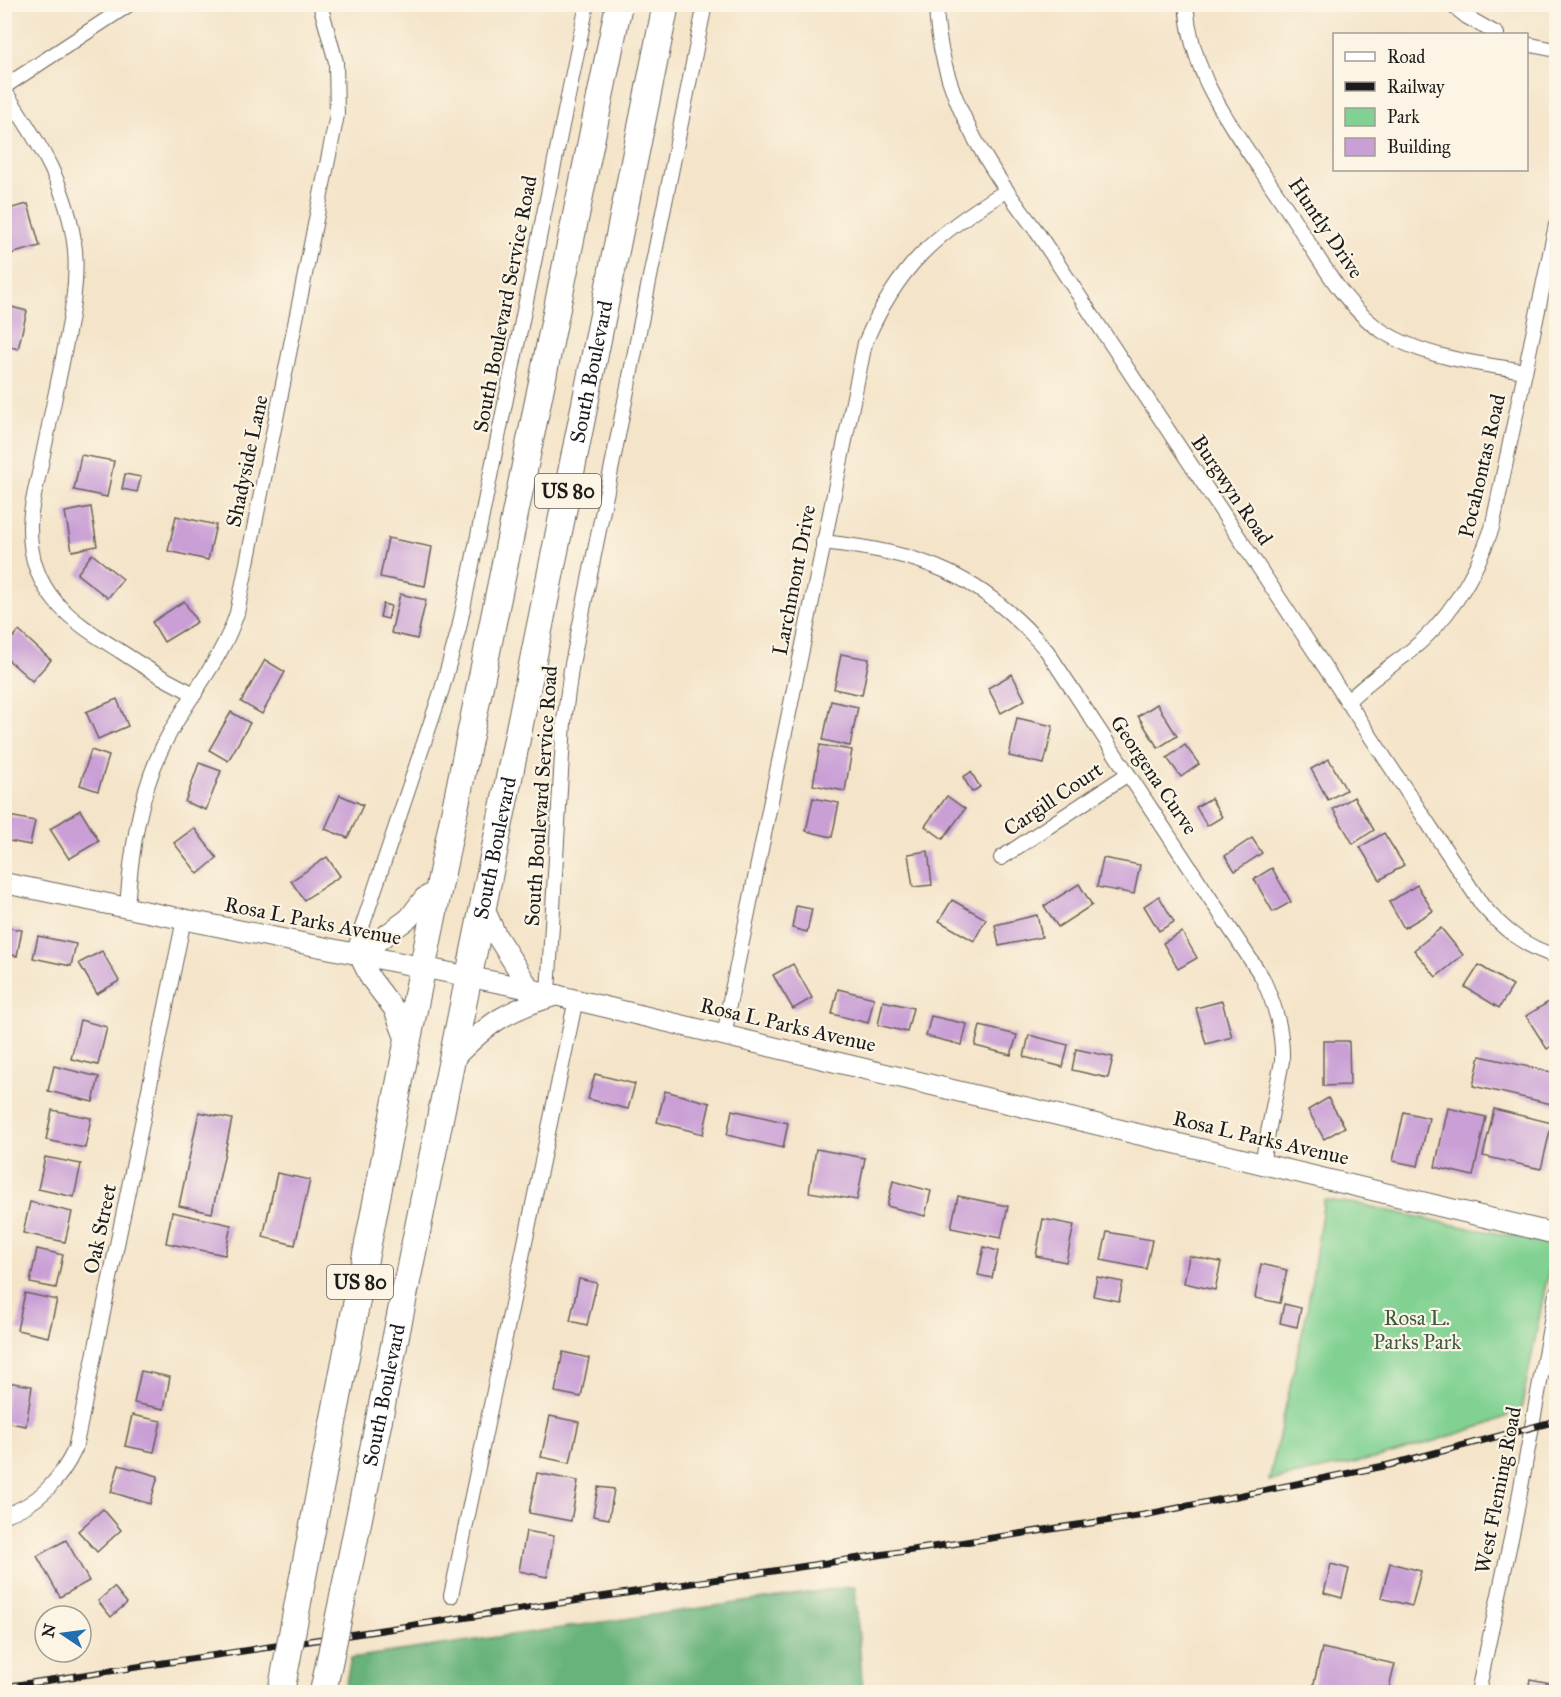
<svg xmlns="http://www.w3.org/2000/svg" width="1561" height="1697" viewBox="0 0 1561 1697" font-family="'IM FELL Great Primer',serif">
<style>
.green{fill:#80d192;stroke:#4e7657;stroke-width:1.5}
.forest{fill:#68b37c;stroke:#42684c;stroke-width:1.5}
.building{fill:#c99fd6}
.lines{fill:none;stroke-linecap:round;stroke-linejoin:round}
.street-casing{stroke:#686259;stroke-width:16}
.secondary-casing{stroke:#686259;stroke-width:22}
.highway-casing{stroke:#686259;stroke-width:28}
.street{stroke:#fff;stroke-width:14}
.secondary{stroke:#fff;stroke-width:20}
.highway{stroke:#fff;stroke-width:26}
.rail-casing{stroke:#1c1c1c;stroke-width:7}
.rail{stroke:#fcf5e5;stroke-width:4.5;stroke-dasharray:14;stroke-linecap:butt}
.highway-bridge-casing{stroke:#686259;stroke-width:28;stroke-linecap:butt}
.highway-bridge{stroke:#fff;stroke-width:26}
.labels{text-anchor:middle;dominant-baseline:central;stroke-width:4.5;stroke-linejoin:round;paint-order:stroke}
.shield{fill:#fcf5e5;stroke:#5f5d58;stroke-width:1.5}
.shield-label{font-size:20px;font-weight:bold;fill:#1c1c1c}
.street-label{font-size:21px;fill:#1c1c1c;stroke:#fcf5e5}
.park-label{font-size:21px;fill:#3f5b45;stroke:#fcf5e5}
</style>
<rect width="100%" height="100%" fill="#fcf5e5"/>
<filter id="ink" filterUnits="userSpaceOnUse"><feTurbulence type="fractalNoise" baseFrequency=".0167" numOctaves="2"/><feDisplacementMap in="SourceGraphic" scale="12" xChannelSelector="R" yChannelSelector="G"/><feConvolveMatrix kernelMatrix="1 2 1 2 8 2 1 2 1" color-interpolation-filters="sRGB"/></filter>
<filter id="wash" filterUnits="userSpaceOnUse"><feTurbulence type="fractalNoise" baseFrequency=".008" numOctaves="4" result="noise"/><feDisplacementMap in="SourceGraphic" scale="24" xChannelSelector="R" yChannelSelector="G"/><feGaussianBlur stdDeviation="1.35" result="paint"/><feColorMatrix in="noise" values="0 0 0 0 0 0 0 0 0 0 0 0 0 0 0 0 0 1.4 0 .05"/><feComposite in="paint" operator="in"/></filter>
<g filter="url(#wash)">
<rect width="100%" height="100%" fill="#f4e4c9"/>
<polygon class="green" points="1324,1200 1358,1204 1473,1229 1554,1243 1521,1410 1489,1424 1382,1457 1269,1481 1307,1311"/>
<polygon class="forest" points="855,1586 863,1692 344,1692 351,1658"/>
<g id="blocks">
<g class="building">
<polygon points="28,204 40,246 7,255 4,246 4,210"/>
<polygon points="4,305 27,311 18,349 4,345"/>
<polygon points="81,455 114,461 107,497 74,490"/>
<polygon points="125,474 141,477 137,492 122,489"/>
<polygon points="91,507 97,546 72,551 65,512"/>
<polygon points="176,516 216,525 208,560 168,551"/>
<polygon points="388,538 432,547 425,586 380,577"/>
<polygon points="92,554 123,579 108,598 77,574"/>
<polygon points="400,594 426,600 417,639 391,633"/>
<polygon points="184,601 197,622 164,642 152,622"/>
<polygon points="383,604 391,606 388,619 380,617"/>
<polygon points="19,631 51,660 32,681 4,656 4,647"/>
<polygon points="841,654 869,659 862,695 834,689"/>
<polygon points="265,660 285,672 262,714 241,702"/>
<polygon points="1012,674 1025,700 1001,713 988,688"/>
<polygon points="117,699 128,726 98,739 86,712"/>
<polygon points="831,701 858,707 850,746 823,740"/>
<polygon points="1157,704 1177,736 1158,748 1138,716"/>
<polygon points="231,712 250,723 228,761 209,750"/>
<polygon points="1017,718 1053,726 1044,764 1009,756"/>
<polygon points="820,745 852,750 845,791 813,785"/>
<polygon points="1185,745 1199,764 1181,777 1167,758"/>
<polygon points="91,750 109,756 98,791 80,785"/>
<polygon points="1329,759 1346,790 1328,800 1311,769"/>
<polygon points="199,763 221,771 206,810 185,802"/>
<polygon points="971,772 980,787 972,792 963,777"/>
<polygon points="340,795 363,805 348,838 325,829"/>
<polygon points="947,796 965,809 943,839 925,826"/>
<polygon points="1354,797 1374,830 1353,844 1333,809"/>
<polygon points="813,798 839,803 832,837 806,831"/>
<polygon points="1211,798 1222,817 1207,826 1196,807"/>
<polygon points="80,810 99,841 69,859 50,829"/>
<polygon points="4,815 35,821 30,845 4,840"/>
<polygon points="194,828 217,858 198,874 174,843"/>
<polygon points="1384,833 1404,865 1380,880 1360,847"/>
<polygon points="1252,838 1262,853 1235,871 1225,856"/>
<polygon points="928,851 932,885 913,887 908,854"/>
<polygon points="327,857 340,876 304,900 291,881"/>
<polygon points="1103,858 1140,865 1134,894 1097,887"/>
<polygon points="1272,868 1291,902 1273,912 1254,879"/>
<polygon points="1079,884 1092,905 1058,927 1044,906"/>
<polygon points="1417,885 1433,911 1404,928 1389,902"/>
<polygon points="1159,896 1174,922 1159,931 1144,906"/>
<polygon points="952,900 986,919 974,941 939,921"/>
<polygon points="796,906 812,909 807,932 792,928"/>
<polygon points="1037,915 1042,937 999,946 995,925"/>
<polygon points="4,927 22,930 17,956 4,953"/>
<polygon points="1441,928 1463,955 1436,977 1414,950"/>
<polygon points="1182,932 1197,958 1178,969 1163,943"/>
<polygon points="38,936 76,944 71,966 33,958"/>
<polygon points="102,951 119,981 97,994 79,963"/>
<polygon points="793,964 812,998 793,1009 773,975"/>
<polygon points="1479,965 1513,986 1499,1008 1465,987"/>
<polygon points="838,989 874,998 868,1023 832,1014"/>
<polygon points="1555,998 1556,1043 1547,1049 1526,1016"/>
<polygon points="883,1001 913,1008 907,1032 878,1025"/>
<polygon points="1222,1001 1232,1037 1206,1044 1196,1008"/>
<polygon points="931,1016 967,1024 962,1045 926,1036"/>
<polygon points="80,1020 107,1027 98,1065 71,1059"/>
<polygon points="980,1026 1017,1035 1011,1055 975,1046"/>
<polygon points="1029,1035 1068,1045 1063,1067 1024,1057"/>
<polygon points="1323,1041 1349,1041 1350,1085 1323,1086"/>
<polygon points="1076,1049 1113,1057 1108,1078 1072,1070"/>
<polygon points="1480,1056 1556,1073 1556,1105 1473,1086"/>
<polygon points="54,1066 99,1077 93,1102 48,1091"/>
<polygon points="595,1074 635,1084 628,1109 588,1099"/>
<polygon points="665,1091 710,1103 703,1134 657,1122"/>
<polygon points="1328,1098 1345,1127 1324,1139 1308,1110"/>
<polygon points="1448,1108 1486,1117 1473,1176 1435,1167"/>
<polygon points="1494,1109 1552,1123 1541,1169 1483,1156"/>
<polygon points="52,1110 91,1118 85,1148 46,1140"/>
<polygon points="732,1110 788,1123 783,1148 727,1135"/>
<polygon points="199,1112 232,1119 212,1213 179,1206"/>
<polygon points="1404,1112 1429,1118 1418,1166 1393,1161"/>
<polygon points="816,1149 865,1158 857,1200 809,1192"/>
<polygon points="45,1157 81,1164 74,1197 38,1189"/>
<polygon points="277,1173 310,1180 295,1245 263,1237"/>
<polygon points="893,1181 931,1191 925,1216 887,1206"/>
<polygon points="958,1196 1008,1206 1001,1238 951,1228"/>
<polygon points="30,1202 72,1212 65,1242 23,1233"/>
<polygon points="172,1212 231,1225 225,1255 166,1243"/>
<polygon points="1043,1219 1074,1225 1066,1262 1036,1256"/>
<polygon points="1107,1232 1152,1240 1146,1269 1101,1260"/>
<polygon points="984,1247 998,1251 992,1278 978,1275"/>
<polygon points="37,1249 63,1255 56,1288 30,1283"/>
<polygon points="1189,1256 1221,1262 1215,1290 1184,1283"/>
<polygon points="1261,1264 1287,1270 1280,1303 1255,1298"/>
<polygon points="1097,1277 1123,1282 1119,1301 1093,1296"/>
<polygon points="579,1279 597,1283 587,1325 570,1321"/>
<polygon points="25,1293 57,1300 48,1337 17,1330"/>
<polygon points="1284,1304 1301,1308 1297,1327 1280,1323"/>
<polygon points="563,1352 589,1358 581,1397 555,1392"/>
<polygon points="141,1371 170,1377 164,1409 134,1403"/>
<polygon points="7,1382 32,1386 26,1426 4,1422"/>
<polygon points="132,1415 161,1421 154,1452 125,1446"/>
<polygon points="550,1416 579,1422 570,1463 541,1457"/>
<polygon points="119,1465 158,1476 150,1504 111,1492"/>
<polygon points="537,1473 578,1481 571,1521 529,1513"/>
<polygon points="598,1487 614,1489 609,1519 593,1516"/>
<polygon points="103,1509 121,1530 97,1552 78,1531"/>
<polygon points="526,1531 554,1536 547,1577 519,1571"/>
<polygon points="66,1540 89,1581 60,1597 37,1556"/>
<polygon points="1390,1563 1421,1571 1412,1606 1381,1598"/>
<polygon points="1331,1564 1349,1569 1342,1598 1324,1593"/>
<polygon points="114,1587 127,1603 111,1617 98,1601"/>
<polygon points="1322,1648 1395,1664 1388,1692 1312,1692"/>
<polygon points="1530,1679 1556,1684 1556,1692 1528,1692"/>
</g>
</g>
</g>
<g filter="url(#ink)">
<use href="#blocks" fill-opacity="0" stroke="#686259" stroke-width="1.5"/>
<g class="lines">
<defs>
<g id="street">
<path d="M 936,4 C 938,90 984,163 1035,229 L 1482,905 C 1503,929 1525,947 1556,956"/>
<path d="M 1186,4 C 1188,31 1196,59 1207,83 C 1228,126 1259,166 1285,206 C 1311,244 1342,306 1382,331 C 1422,357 1478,364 1525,371"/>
<polyline points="1451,4 1467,17 1497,34"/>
<polyline points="1526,44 1556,50"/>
<polyline points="4,87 130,4"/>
<path d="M 4,90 C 38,141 69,188 75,250 C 78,286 70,322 63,358 C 55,395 48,432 40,469 C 36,488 30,507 30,527 C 29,593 70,620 120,651 C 144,667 168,682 195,694"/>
<path d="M 823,542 C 922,553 981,574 1047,651 L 1262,977 C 1275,1005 1283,1030 1282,1061 L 1262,1163"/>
<path d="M 1347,702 C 1368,681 1386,670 1408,653 C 1449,620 1475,577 1492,528 L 1556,225"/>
<polyline points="1001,858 1128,774"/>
<path d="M 127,907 C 131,853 139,795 163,746 C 185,700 221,663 237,613 L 337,115 L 336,62 L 320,4"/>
<polyline points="353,954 442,689 459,628 587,4"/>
<polyline points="548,993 564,722 571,669 705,4"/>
<path d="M 725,1034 L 729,1005 L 865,343 C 897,267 936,233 1006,191"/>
<path d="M 4,1515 C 37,1506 61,1479 75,1449 L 184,919"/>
<polyline points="451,1596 576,999"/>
<polyline points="1478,1692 1515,1520 1556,1294"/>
</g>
<g id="secondary">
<polyline points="4,883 530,989 1556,1234"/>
<polyline points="484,908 496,935 530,989"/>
<polyline points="407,1043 394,1009 371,979 359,955 409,918 424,898 441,888"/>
<path d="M 454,1058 C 490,1021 508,1010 557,995"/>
</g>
<g id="highway">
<path id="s1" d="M 344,1592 L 666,4"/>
<polyline points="299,1597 406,1049 619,4"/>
</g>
</defs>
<use href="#street" class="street-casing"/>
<use href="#secondary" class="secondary-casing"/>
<use href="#highway" class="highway-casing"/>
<use href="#street" class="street"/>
<use href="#secondary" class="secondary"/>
<use href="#highway" class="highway"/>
<defs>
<polyline id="rail" points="4,1687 1144,1515 1389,1465 1556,1421"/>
</defs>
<use href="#rail" class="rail-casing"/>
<use href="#rail" class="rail"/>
<defs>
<g id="highway-bridge">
<polyline points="281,1692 299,1597"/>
<polyline points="323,1692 344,1592"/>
</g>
</defs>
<use href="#highway-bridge" class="highway-bridge-casing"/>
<use href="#highway-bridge" class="highway-bridge"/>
</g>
</g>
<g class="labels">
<g class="shield">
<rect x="535" y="474" width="66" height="34" rx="4.5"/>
<rect x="327" y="1265" width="66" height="34" rx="4.5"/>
</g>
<g class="shield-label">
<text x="568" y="491">US 80</text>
<text x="360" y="1282">US 80</text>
</g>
<g class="street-label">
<text transform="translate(1326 228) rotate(56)">Huntly Drive</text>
<text transform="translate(505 304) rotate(-79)">South Boulevard Service Road</text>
<text stroke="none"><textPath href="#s1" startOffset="1245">South Boulevard</textPath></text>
<text transform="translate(247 461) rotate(-78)">Shadyside Lane</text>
<text transform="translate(1482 466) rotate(-77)">Pocahontas Road</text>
<text transform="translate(1232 490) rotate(56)">Burgwyn Road</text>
<text transform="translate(794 580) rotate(-79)">Larchmont Drive</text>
<text transform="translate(1154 775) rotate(56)">Georgena Curve</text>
<text transform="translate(541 796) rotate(-86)">South Boulevard Service Road</text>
<text transform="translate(1053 799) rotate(-34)">Cargill Court</text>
<text stroke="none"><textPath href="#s1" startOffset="759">South Boulevard</textPath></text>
<text transform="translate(313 921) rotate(11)">Rosa L Parks Avenue</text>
<text transform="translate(788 1025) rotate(13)">Rosa L Parks Avenue</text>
<text transform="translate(1261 1138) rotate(13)">Rosa L Parks Avenue</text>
<text transform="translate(100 1229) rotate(-78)">Oak Street</text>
<text stroke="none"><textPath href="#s1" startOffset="201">South Boulevard</textPath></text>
<text transform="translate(1498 1490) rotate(-79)">West Fleming Road</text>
</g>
<g class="park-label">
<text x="1417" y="1318">Rosa L.<tspan x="1417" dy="24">Parks Park</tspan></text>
</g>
</g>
<rect width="1561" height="1697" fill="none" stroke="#fcf5e5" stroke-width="24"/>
<rect x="1333" y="33" width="195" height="138" fill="#fcf5e5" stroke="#a29e95" stroke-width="1.5"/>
<rect x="1345" y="52" width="30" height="9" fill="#ffffff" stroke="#a29e95" stroke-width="1.5"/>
<text x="1387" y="63" font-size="18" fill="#1c1c1c">Road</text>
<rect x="1345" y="82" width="30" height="9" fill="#1c1c1c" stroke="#a29e95" stroke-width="1.5"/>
<text x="1387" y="93" font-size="18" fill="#1c1c1c">Railway</text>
<rect x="1345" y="108" width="30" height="18" fill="#80d192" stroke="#a29e95" stroke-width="1.5"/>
<text x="1387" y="123" font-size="18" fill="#1c1c1c">Park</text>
<rect x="1345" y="138" width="30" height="18" fill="#c99fd6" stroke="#a29e95" stroke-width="1.5"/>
<text x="1387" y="153" font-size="18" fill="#1c1c1c">Building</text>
<g transform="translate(63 1634) rotate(283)"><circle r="28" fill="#fcf5e5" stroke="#a29e95" stroke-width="1.5"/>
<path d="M0-4.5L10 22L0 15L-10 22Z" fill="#1f6fb2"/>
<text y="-9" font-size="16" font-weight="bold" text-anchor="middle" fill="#1c1c1c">N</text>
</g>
</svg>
